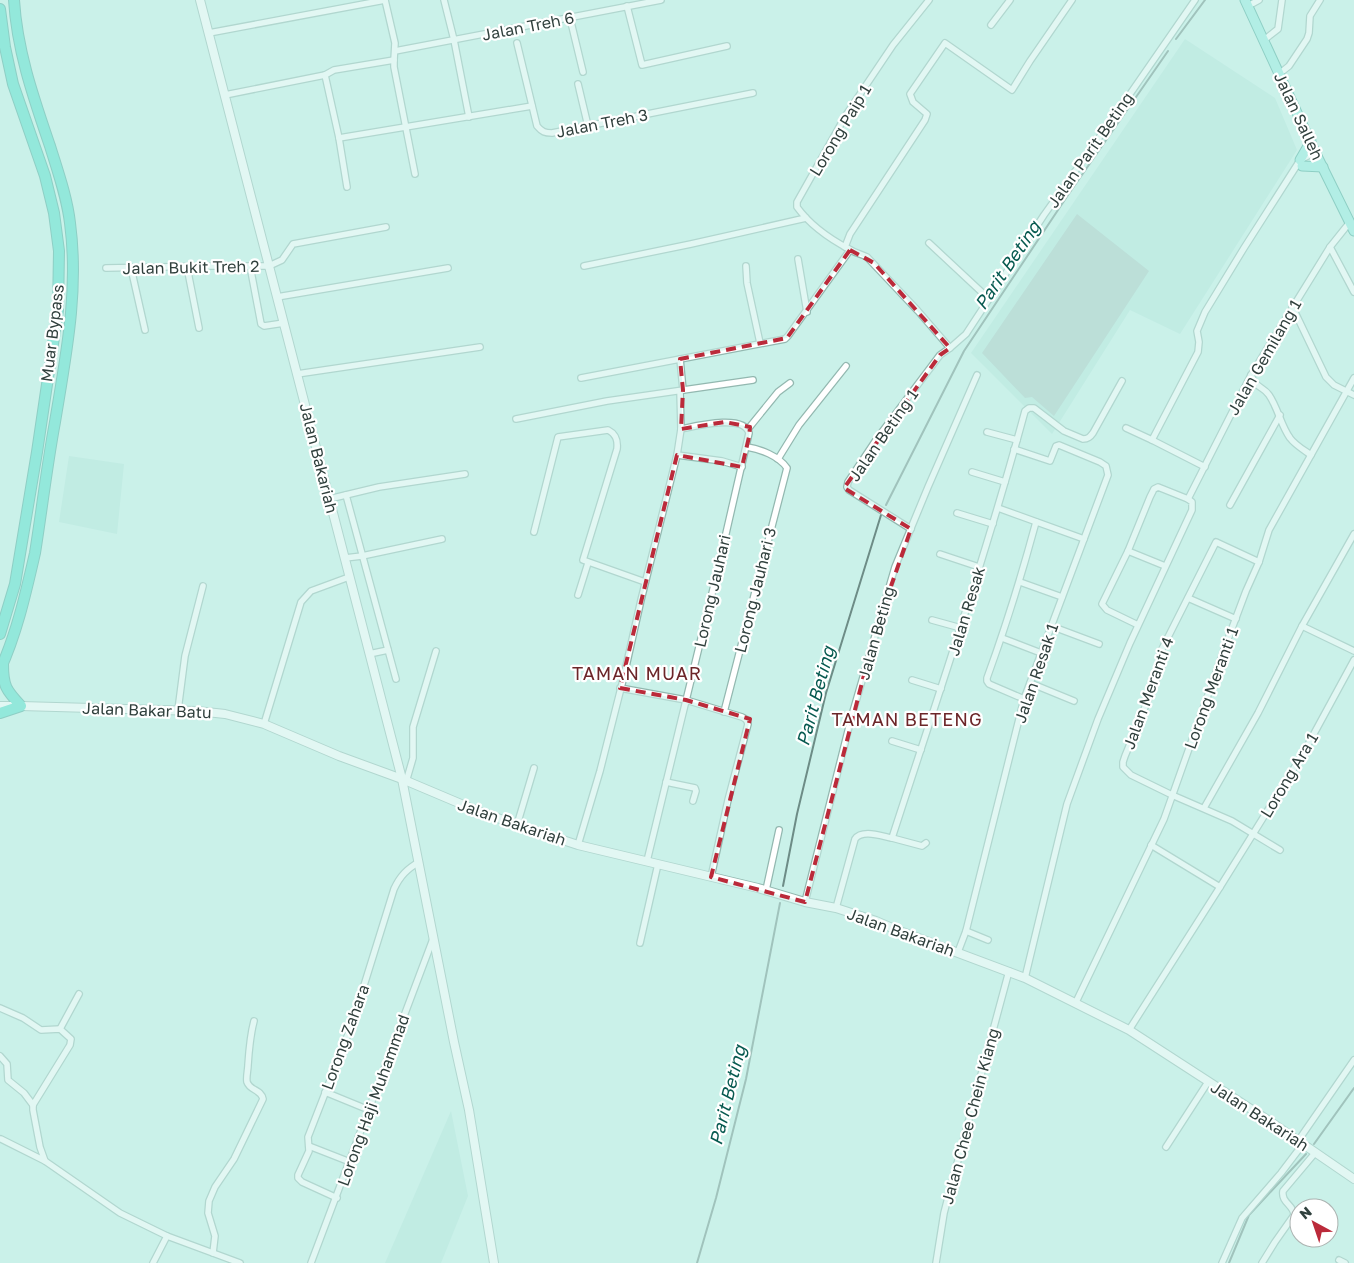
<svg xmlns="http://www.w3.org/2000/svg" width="1354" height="1263" viewBox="0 0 1354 1263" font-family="'Golos Text',sans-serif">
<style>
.built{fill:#b6e6dc}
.green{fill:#aacac4}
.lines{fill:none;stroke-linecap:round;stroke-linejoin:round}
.stream{stroke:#6d8c86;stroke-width:2}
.street-casing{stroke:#93b8b0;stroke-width:8}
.secondary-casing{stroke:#93b8b0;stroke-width:10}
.primary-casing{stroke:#45a698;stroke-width:11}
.highway-casing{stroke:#45a698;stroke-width:12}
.street{stroke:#fff;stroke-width:5.5}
.secondary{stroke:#fff;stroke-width:8}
.primary{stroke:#96ebdf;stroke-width:9}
.highway{stroke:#50ddc9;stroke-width:10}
.marked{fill:none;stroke:#bb2a3a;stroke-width:4;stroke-dasharray:10 6;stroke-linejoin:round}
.labels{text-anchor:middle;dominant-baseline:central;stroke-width:4.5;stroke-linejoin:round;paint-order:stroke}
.street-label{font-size:16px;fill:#30403d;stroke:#fff}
.water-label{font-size:18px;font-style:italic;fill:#075a50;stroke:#fff}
.neighbourhood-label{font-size:18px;letter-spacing:1px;fill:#6c2629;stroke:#fff}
</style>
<rect width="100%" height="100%" fill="#caf1e9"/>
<g class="built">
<polygon points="1185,39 1275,98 1297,150 1180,334 1130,310 1052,434 971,353"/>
<polygon points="69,456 124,464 117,534 59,522"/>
<polygon points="451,1111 468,1196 441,1263 385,1263"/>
</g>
<polygon class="green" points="1077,214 1149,271 1054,416 1032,397 1025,398 982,353"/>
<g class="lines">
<g class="stream">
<polyline points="1176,39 1205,0"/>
<polyline points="886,505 964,351 1068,195 1168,51"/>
<polyline points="783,886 797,814 826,693 881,515"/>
<polyline points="1314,1144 1354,1088"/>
<polyline points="697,1263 716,1198 746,1079 780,903"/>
<polyline points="1229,1263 1249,1215 1306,1154"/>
</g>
<defs>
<g id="street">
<polyline points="385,0 395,43 394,60 394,67 415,174"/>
<polyline points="444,0 454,40 469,117"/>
<path d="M 929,0 L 893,45 L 846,115 L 797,202 L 797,207 C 810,225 830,239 849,249 C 855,253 861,254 867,257 L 918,311 L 950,348"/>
<polyline points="627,6 642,65 727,46"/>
<polyline points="1248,6 1259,0"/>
<polyline points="570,18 583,72"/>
<polyline points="991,25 1010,0"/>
<polyline points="209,33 385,0"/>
<polyline points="1264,40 1278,29 1282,0"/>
<path d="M 517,43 L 537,126 C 542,132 545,133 552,133 L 753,93"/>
<polyline points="395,51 661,0"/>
<polyline points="1279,74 1289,66 1307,39 1309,33 1310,16 1320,0"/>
<polyline points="325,75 339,138 347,187"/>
<polyline points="578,84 588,126"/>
<polyline points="225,95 325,75 334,70 394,60"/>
<polyline points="339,138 532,106"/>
<polyline points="929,243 989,299"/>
<polyline points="845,247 850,234 925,120 927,114 913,102 910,94 945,43 1012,90 1030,61 1072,0"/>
<polyline points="1330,247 1354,292"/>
<polyline points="798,259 807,312"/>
<polyline points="250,266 261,324 264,326 284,323"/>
<polyline points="584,266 691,244 806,218"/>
<polyline points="746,266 747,283 760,343"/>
<polyline points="187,267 199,328"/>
<polyline points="106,268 210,266 269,266 282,260 293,244 386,227"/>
<polyline points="131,268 145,330"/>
<polyline points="277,297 448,268"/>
<polyline points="1292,306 1326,377 1334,385 1354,395"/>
<polyline points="680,359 683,390"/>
<polyline points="297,374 480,347"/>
<path d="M 1251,375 C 1256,389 1263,386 1269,395 C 1278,408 1281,426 1290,438 C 1295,445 1304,450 1311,455"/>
<polyline points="581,378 785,339 788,336 850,250"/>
<polyline points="516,419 607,401 753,380"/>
<polyline points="1126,428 1152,440 1198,352 1199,342 1197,331 1205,312 1244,248 1297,165 1300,160 1315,152"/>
<polyline points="748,429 778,392 790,383"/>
<polyline points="987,432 1017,440"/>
<polyline points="1152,440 1205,467"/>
<polyline points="677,455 722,461 742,467"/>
<polyline points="778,459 799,425 846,366"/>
<polyline points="972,472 1005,482"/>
<polyline points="346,495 396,679"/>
<polyline points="329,499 379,487 465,474"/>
<polyline points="1188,499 1251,375 1330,247 1350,222"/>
<polyline points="1230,505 1280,415"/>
<polyline points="998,508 1084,539"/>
<polyline points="957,513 993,524"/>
<polyline points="911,529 849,490 847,487 848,482 876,440 940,355 950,348 966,334 1044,215 1130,94 1195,0"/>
<path d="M 534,532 L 558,437 L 608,430 C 616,434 618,440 617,449 L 583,560 L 645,582"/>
<polyline points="1128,551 1165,566"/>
<polyline points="940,554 979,567"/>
<polyline points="345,558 362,556 442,539"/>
<polyline points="1259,562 1216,542 1160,653 1163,660 1163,663 1125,756 1123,762 1123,767 1131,775 1172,795 1232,821 1280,850"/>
<polyline points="1020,582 1062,597"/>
<polyline points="578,595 588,563"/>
<polyline points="1188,598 1236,619"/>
<polyline points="932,620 961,628"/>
<polyline points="1051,626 1099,644"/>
<polyline points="1302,626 1354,651"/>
<polyline points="1002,638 1041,653"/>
<polyline points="369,654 388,650"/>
<polyline points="912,680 941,689"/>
<polyline points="1030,683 1074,701"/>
<path d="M 620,688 L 686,700 L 742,717 C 746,719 747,720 748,724 L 728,800 L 711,877"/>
<path d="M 1024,699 L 989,684 L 987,681 L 987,678 C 1006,626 1022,574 1036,522"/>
<polyline points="178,710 185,656 203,586"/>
<path d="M 724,712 L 787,468 C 779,456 760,449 747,447"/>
<polyline points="264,724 301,602 311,591 349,577"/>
<polyline points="892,741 921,750"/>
<polyline points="406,782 413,758 413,727 436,651"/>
<polyline points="666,782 695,788 696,791 693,801"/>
<polyline points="1204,808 1258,713 1302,626 1354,534"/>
<polyline points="517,825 534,768"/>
<polyline points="892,838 922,846 926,843"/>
<polyline points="578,845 600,771 623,680 641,600 677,455 681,429 680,391"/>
<polyline points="1151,845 1220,887"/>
<path d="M 647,861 L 716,577 L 749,433 C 744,414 696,426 681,429"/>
<polyline points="766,890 779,830"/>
<polyline points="805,902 852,715 895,567 928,487 977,375"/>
<path d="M 836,908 L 855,839 C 862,829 881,836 892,838 C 938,696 986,555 1025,411 L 1029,408 L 1034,408 L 1064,431 L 1083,439 C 1088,439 1090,437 1093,433 L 1122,381"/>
<polyline points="966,931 988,940"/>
<polyline points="640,943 658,864"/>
<polyline points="958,952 966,931 1024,699 1108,475 1106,466 1100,462 1059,445 1056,446 1050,461 1014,449"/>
<polyline points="1025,978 1067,804 1098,719 1130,643 1192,510 1192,502 1188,499 1158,487 1154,489 1150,497 1128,551 1102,604 1107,610 1138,625"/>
<polyline points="1076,1002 1164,819 1225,647 1246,591 1259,562 1269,530 1354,378"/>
<polyline points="0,1008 23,1018 41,1030 60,1029 71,1039 70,1045 33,1105 33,1110 40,1147 45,1161 120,1213 167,1236 240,1263"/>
<polyline points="60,1029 79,994"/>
<polyline points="1129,1030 1220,887 1304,752 1354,660"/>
<polyline points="0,1056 7,1064 8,1080 24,1093 33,1105"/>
<polyline points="325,1092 369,1110"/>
<polyline points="1,1139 45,1161"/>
<polyline points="1298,1141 1354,1060"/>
<polyline points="309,1146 350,1162"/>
<polyline points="1166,1147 1208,1082"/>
<path d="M 337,1198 L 302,1182 L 298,1178 L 298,1175 L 309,1151 L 308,1137 L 352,1024 L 394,889 C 400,876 407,869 419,862"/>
<path d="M 213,1253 L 215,1236 L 208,1213 L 209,1201 L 215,1187 L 234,1159 L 263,1099 C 261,1089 250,1091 247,1082 C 246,1077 248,1070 248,1065 C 249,1050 250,1036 254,1021"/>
<polyline points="1339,1260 1345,1263"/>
<polyline points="153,1263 167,1236"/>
<polyline points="311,1263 433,939"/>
<polyline points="936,1263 944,1213 951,1186 1009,971"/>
<polyline points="1222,1263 1242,1218 1281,1173 1303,1144"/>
<path d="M 1262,1263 L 1275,1242 L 1294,1215 C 1294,1205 1281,1203 1283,1191 L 1315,1153"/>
</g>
<g id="secondary">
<polyline points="200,0 402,779 454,1042 469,1110 494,1263"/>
<polyline points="0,706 21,706 197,711 225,714 264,724 339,756 402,779 473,809 517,825 578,845 758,888 805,902 836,908 876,921 897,930 1025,978 1129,1030 1271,1122 1354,1179"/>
</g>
<g id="primary">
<polyline points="1245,0 1317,156 1354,231"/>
<polyline points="1300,160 1311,141"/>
<polyline points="1302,166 1323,167"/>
</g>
<g id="highway">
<polyline points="0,9 5,47 13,84 45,176 54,213 59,251 58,310 37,452 15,584 0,634"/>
<path d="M 0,670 C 17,633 26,592 35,553 C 42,509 47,465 55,422 C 66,355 79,291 70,223 C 67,197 58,172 50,146 C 34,99 17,51 14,0"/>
<path d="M 0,713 L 21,706 C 6,690 3,686 3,664"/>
</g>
</defs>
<use href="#street" class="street-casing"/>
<use href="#secondary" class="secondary-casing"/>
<use href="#primary" class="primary-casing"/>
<use href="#highway" class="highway-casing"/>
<use href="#street" class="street"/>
<use href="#secondary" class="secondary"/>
<use href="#primary" class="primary"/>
<use href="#highway" class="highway"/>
</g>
<path d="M0 0H1354V1263H0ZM 850,250 L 874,263 L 950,348 L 940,355 L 844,488 L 911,529 L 876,629 L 805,902 L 711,877 L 750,719 L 686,700 L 620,688 L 677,455 L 742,467 L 749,437 L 750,427 L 725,422 L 681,429 L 683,390 L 680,359 L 787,338 Z" fill="#caf1e9" fill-opacity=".55" fill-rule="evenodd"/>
<path class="marked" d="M 850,250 L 874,263 L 950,348 L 940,355 L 844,488 L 911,529 L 876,629 L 805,902 L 711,877 L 750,719 L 686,700 L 620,688 L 677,455 L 742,467 L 749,437 L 750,427 L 725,422 L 681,429 L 683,390 L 680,359 L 787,338 Z"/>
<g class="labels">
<g class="street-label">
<text transform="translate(528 26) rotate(-11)">Jalan Treh 6</text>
<text transform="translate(1299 116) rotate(65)">Jalan Salleh</text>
<text transform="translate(602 123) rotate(-11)">Jalan Treh 3</text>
<text transform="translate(840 130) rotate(-59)">Lorong Paip 1</text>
<text transform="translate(1090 150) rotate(-55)">Jalan Parit Beting</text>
<text transform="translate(191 267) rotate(-1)">Jalan Bukit Treh 2</text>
<text transform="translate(52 333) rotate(-83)">Muar Bypass</text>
<text transform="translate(1264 357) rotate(-60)">Jalan Gemilang 1</text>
<text transform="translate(883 435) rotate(-55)">Jalan Beting 1</text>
<text transform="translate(319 458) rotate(76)">Jalan Bakariah</text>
<text transform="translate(755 590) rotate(-76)">Lorong Jauhari 3</text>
<text transform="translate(712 591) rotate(-77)">Lorong Jauhari</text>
<text transform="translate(966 611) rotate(-73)">Jalan Resak</text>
<text transform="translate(876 633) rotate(-74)">Jalan Beting</text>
<text transform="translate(1036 673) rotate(-71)">Jalan Resak 1</text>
<text transform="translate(1211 688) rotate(-70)">Lorong Meranti 1</text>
<text transform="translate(1148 693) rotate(-70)">Jalan Meranti 4</text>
<text transform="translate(147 710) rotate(2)">Jalan Bakar Batu</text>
<text transform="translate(1289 775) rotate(-59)">Lorong Ara 1</text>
<text transform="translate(512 822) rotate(19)">Jalan Bakariah</text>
<text transform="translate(901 932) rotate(20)">Jalan Bakariah</text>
<text transform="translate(345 1037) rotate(-70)">Lorong Zahara</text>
<text transform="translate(373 1100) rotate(-70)">Lorong Haji Muhammad</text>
<text transform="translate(970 1116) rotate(-75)">Jalan Chee Chein Kiang</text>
<text transform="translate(1260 1116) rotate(33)">Jalan Bakariah</text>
</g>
<g class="water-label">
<text transform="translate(1007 265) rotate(-56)">Parit Beting</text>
<text transform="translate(815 696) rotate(-75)">Parit Beting</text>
<text transform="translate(727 1095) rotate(-76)">Parit Beting</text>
</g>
<g class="neighbourhood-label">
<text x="637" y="673">TAMAN MUAR</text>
<text x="907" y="719">TAMAN BETENG</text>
</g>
</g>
<g transform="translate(1314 1223) rotate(320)"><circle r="24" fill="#ffffff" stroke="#acb3b1"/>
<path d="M0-4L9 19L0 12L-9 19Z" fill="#bb2a3a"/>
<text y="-8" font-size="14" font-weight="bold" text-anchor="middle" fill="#30403d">N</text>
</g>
</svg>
